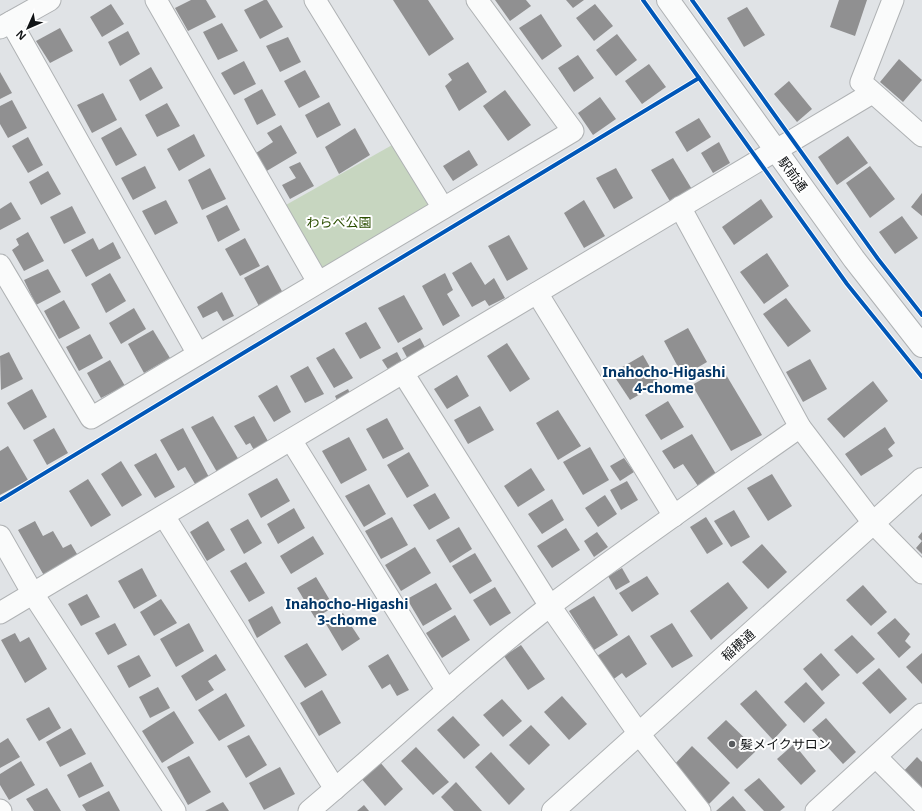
<svg xmlns="http://www.w3.org/2000/svg" width="922" height="811" viewBox="0 0 922 811" font-family="'Noto Sans','Noto Sans JP',sans-serif">
<style>
.green{fill:#c7d6c0}
.building{fill:#909091}
.lines{fill:none;stroke-linecap:round;stroke-linejoin:round}
.street-casing{stroke:#afb2b4;stroke-width:23}
.secondary-casing{stroke:#afb2b4;stroke-width:24}
.street{stroke:#fafbfb;stroke-width:21}
.secondary{stroke:#fafbfb;stroke-width:22}
.cycleway-casing{stroke:#fff;stroke-width:6}
.cycleway{stroke:#0057b8;stroke-width:4}
.poi-dot{fill:#595c5f;stroke:#fff;stroke-width:1.5}
.labels{text-anchor:middle;dominant-baseline:central;stroke-width:4;stroke-linejoin:round;paint-order:stroke}
.street-label{font-size:13px;fill:#111416;stroke:#fff}
.park-label{font-size:13px;fill:#2b4e00;stroke:#fff}
.poi-label{font-size:13px;fill:#111416;stroke:#fff;text-anchor:start}
.neighbourhood-label{font-size:14px;font-weight:bold;fill:#013566;stroke:#fff}
</style>
<rect width="100%" height="100%" fill="#e0e3e6"/>
<polygon class="green" points="401,140 443,208 318,282 277,210"/>
<g class="building">
<polygon points="191,0 206,0 216,17 188,31 175,8"/>
<polygon points="264,0 267,0 283,27 260,39 244,10"/>
<polygon points="393,0 428,0 454,39 429,56"/>
<polygon points="495,0 526,0 531,6 510,21"/>
<polygon points="566,0 584,0 573,8"/>
<polygon points="839,0 867,0 855,36 830,27"/>
<polygon points="111,4 124,24 102,37 90,17"/>
<polygon points="595,4 613,26 594,41 576,18"/>
<polygon points="747,7 765,35 744,47 727,18"/>
<polygon points="541,14 562,46 542,60 519,28"/>
<polygon points="222,23 238,51 218,60 203,32"/>
<polygon points="60,28 73,51 50,63 36,41"/>
<polygon points="128,31 140,54 120,66 108,42"/>
<polygon points="617,34 637,60 616,76 596,50"/>
<polygon points="288,37 301,62 280,72 266,46"/>
<polygon points="578,55 594,78 574,92 558,68"/>
<polygon points="899,59 922,80 903,102 880,82"/>
<polygon points="244,61 256,84 234,95 221,73"/>
<polygon points="468,62 487,92 459,111 445,86 452,80 448,74"/>
<polygon points="649,64 666,87 642,104 625,81"/>
<polygon points="151,67 163,88 140,101 129,80"/>
<polygon points="305,70 320,97 299,108 284,81"/>
<polygon points="0,72 12,93 0,99"/>
<polygon points="789,81 812,109 797,122 774,94"/>
<polygon points="262,89 276,115 257,125 244,99"/>
<polygon points="505,90 531,125 508,141 483,106"/>
<polygon points="103,93 117,120 92,133 77,105"/>
<polygon points="600,97 616,119 593,135 578,113"/>
<polygon points="12,100 27,128 8,138 0,124 0,106"/>
<polygon points="329,102 341,125 317,138 305,115"/>
<polygon points="167,103 180,126 157,137 145,115"/>
<polygon points="699,118 711,137 687,152 675,132"/>
<polygon points="281,125 297,153 265,172 256,153 273,142 267,133"/>
<polygon points="121,127 137,155 116,166 101,138"/>
<polygon points="355,128 370,155 339,174 325,147"/>
<polygon points="194,134 205,156 179,171 167,149"/>
<polygon points="848,136 868,163 837,185 818,157"/>
<polygon points="28,137 43,165 28,173 12,146"/>
<polygon points="719,142 730,163 713,173 701,153"/>
<polygon points="469,150 478,165 453,181 443,166"/>
<polygon points="673,158 693,191 671,203 651,170"/>
<polygon points="300,162 314,186 290,199 282,185 296,178 289,167"/>
<polygon points="145,166 156,188 133,200 121,178"/>
<polygon points="870,166 895,199 870,218 846,183"/>
<polygon points="210,168 226,199 202,210 188,180"/>
<polygon points="616,168 633,198 614,209 596,178"/>
<polygon points="48,171 61,194 41,205 29,182"/>
<polygon points="922,193 922,216 911,207"/>
<polygon points="761,199 773,217 734,245 722,227"/>
<polygon points="166,200 178,223 155,235 142,211"/>
<polygon points="584,200 605,236 584,248 564,213"/>
<polygon points="11,202 21,219 0,230 0,209"/>
<polygon points="227,205 240,230 218,242 206,216"/>
<polygon points="72,206 86,233 64,244 50,217"/>
<polygon points="902,216 918,238 895,254 879,232"/>
<polygon points="28,232 44,261 24,271 12,250 19,245 16,239"/>
<polygon points="509,235 528,269 507,281 488,246"/>
<polygon points="93,238 99,250 113,242 121,258 86,277 71,250"/>
<polygon points="245,238 260,266 240,276 225,249"/>
<polygon points="767,253 789,286 764,304 740,272"/>
<polygon points="471,262 485,285 494,278 505,298 489,306 485,300 472,307 452,273"/>
<polygon points="268,265 284,295 260,308 244,278"/>
<polygon points="48,269 61,292 36,305 24,280"/>
<polygon points="110,273 126,301 106,313 91,284"/>
<polygon points="445,273 453,290 447,294 460,316 443,326 422,286"/>
<polygon points="222,292 234,316 223,321 217,311 203,318 197,307"/>
<polygon points="404,295 423,329 398,343 378,308"/>
<polygon points="786,298 811,331 788,347 763,314"/>
<polygon points="64,300 80,328 59,339 44,311"/>
<polygon points="134,308 146,329 121,344 109,323"/>
<polygon points="366,322 381,348 360,359 345,333"/>
<polygon points="688,328 707,362 683,376 664,341"/>
<polygon points="153,330 170,358 144,373 128,344"/>
<polygon points="90,334 103,358 79,371 66,347"/>
<polygon points="420,338 429,355 411,365 402,348"/>
<polygon points="507,343 530,379 510,392 487,356"/>
<polygon points="334,348 353,378 334,388 316,358"/>
<polygon points="9,352 23,379 1,390 0,356"/>
<polygon points="397,352 405,367 391,374 382,360"/>
<polygon points="643,355 659,383 630,400 612,373"/>
<polygon points="810,359 827,389 803,402 786,372"/>
<polygon points="110,360 125,386 101,398 87,373"/>
<polygon points="308,366 324,394 305,403 290,376"/>
<polygon points="722,368 762,435 731,451 692,385"/>
<polygon points="457,375 469,396 447,409 434,389"/>
<polygon points="873,381 888,401 844,438 827,419"/>
<polygon points="277,385 291,412 274,422 258,396"/>
<polygon points="32,389 47,417 24,430 7,403"/>
<polygon points="348,389 353,400 340,407 335,396"/>
<polygon points="668,401 684,427 661,440 645,415"/>
<polygon points="480,406 494,430 468,444 454,420"/>
<polygon points="558,410 581,446 558,460 536,423"/>
<polygon points="213,416 243,467 221,479 191,427"/>
<polygon points="254,416 269,443 255,452 250,443 246,445 234,426"/>
<polygon points="387,418 404,449 383,459 366,429"/>
<polygon points="885,427 895,443 888,449 893,456 861,476 845,454"/>
<polygon points="54,428 68,453 47,465 33,440"/>
<polygon points="183,428 211,481 198,489 185,467 178,471 160,440"/>
<polygon points="692,434 716,474 698,486 683,464 674,469 662,451"/>
<polygon points="349,437 367,470 341,484 322,451"/>
<polygon points="8,446 28,480 0,495 0,451"/>
<polygon points="590,447 609,480 583,495 563,462"/>
<polygon points="409,452 429,486 407,498 387,465"/>
<polygon points="156,453 175,487 155,498 134,465"/>
<polygon points="624,458 634,472 620,481 610,466"/>
<polygon points="121,461 142,495 122,507 101,474"/>
<polygon points="531,468 545,490 518,507 504,486"/>
<polygon points="772,474 792,506 768,521 747,488"/>
<polygon points="277,478 290,501 261,518 248,494"/>
<polygon points="88,479 111,515 91,527 69,491"/>
<polygon points="627,481 638,500 621,510 610,490"/>
<polygon points="369,484 386,514 364,527 345,496"/>
<polygon points="435,493 450,518 429,530 413,505"/>
<polygon points="605,495 617,514 598,527 585,508"/>
<polygon points="552,499 564,520 542,534 528,514"/>
<polygon points="294,508 305,528 278,544 267,524"/>
<polygon points="734,510 750,537 731,547 714,521"/>
<polygon points="392,517 408,545 381,559 365,531"/>
<polygon points="706,517 723,544 707,554 690,527"/>
<polygon points="248,519 262,543 244,554 230,529"/>
<polygon points="35,521 43,536 53,531 63,548 71,544 80,559 46,579 18,530"/>
<polygon points="208,521 225,550 207,561 190,532"/>
<polygon points="459,527 472,549 450,563 436,540"/>
<polygon points="566,528 580,550 552,568 537,546"/>
<polygon points="597,532 608,547 594,557 584,541"/>
<polygon points="922,532 922,554 916,548 922,541 918,537"/>
<polygon points="313,536 324,554 291,574 280,556"/>
<polygon points="762,544 787,572 768,589 742,562"/>
<polygon points="415,547 431,573 401,591 385,565"/>
<polygon points="475,553 492,581 470,594 452,566"/>
<polygon points="246,562 265,593 249,602 230,571"/>
<polygon points="142,568 157,596 134,609 118,581"/>
<polygon points="622,568 630,582 616,590 608,576"/>
<polygon points="647,576 659,594 632,612 619,593"/>
<polygon points="316,577 334,607 315,618 297,588"/>
<polygon points="728,582 748,608 711,640 690,611"/>
<polygon points="436,583 452,609 423,626 407,599"/>
<polygon points="863,585 887,612 871,626 846,600"/>
<polygon points="495,587 511,613 490,626 473,600"/>
<polygon points="87,594 100,617 81,626 68,604"/>
<polygon points="594,596 618,635 594,650 569,611"/>
<polygon points="161,599 177,623 154,636 140,612"/>
<polygon points="272,606 281,623 257,638 248,620"/>
<polygon points="343,613 360,639 342,651 326,624"/>
<polygon points="455,615 470,640 442,658 426,633"/>
<polygon points="895,618 910,634 905,641 911,647 899,658 877,633"/>
<polygon points="115,623 127,645 108,655 95,633"/>
<polygon points="189,623 204,651 176,667 160,639"/>
<polygon points="672,623 693,656 672,668 650,636"/>
<polygon points="15,633 20,642 29,637 47,669 25,683 1,640"/>
<polygon points="629,635 647,664 626,678 622,673 611,681 597,656"/>
<polygon points="852,635 875,659 857,674 834,650"/>
<polygon points="307,643 327,675 305,688 284,656"/>
<polygon points="521,645 545,679 528,690 504,656"/>
<polygon points="821,653 840,675 822,691 803,669"/>
<polygon points="922,653 922,684 906,667"/>
<polygon points="216,654 226,670 208,681 214,690 196,701 181,676"/>
<polygon points="388,654 409,690 397,696 390,684 382,689 368,666"/>
<polygon points="139,655 151,676 129,688 117,666"/>
<polygon points="879,668 907,699 890,714 862,683"/>
<polygon points="806,682 825,703 804,723 784,702"/>
<polygon points="158,687 170,708 150,718 139,697"/>
<polygon points="322,690 341,723 319,736 300,703"/>
<polygon points="756,690 787,725 773,740 740,704"/>
<polygon points="226,693 245,726 219,741 198,710"/>
<polygon points="562,696 587,724 569,740 544,712"/>
<polygon points="502,699 522,721 503,737 483,715"/>
<polygon points="49,707 61,728 39,741 26,719"/>
<polygon points="174,711 194,743 162,763 142,731"/>
<polygon points="453,716 480,745 464,759 437,730"/>
<polygon points="826,718 856,752 843,764 812,730"/>
<polygon points="726,720 757,750 737,769 707,738"/>
<polygon points="531,725 550,745 529,765 509,745"/>
<polygon points="71,728 86,754 60,767 46,742"/>
<polygon points="249,735 267,765 246,778 227,746"/>
<polygon points="8,738 20,757 0,768 0,743"/>
<polygon points="794,744 816,771 801,785 777,759"/>
<polygon points="692,746 730,783 709,804 671,768"/>
<polygon points="416,747 449,782 433,795 401,761"/>
<polygon points="491,752 525,789 509,805 475,767"/>
<polygon points="189,756 211,792 188,805 167,767"/>
<polygon points="917,757 922,762 922,794 901,774"/>
<polygon points="21,761 35,785 9,800 0,785 0,774"/>
<polygon points="379,761 403,789 385,806 360,777"/>
<polygon points="91,762 104,786 79,798 67,775"/>
<polygon points="280,767 295,794 264,810 249,783"/>
<polygon points="759,778 785,807 780,811 764,811 744,790"/>
<polygon points="456,782 482,811 454,811 441,797"/>
<polygon points="47,788 61,811 34,811 26,799"/>
<polygon points="109,791 120,811 86,811 82,805"/>
<polygon points="733,796 746,811 716,811"/>
<polygon points="223,802 229,811 205,811"/>
<polygon points="364,805 369,811 357,811"/>
</g>
<g class="lines">
<defs>
<g id="street">
<polyline points="156,0 318,282"/>
<polyline points="315,0 443,208"/>
<polyline points="893,0 861,82 922,136"/>
<polyline points="11,22 198,354"/>
<polyline points="0,28 50,0"/>
<polyline points="680,207 800,427 874,524 922,573"/>
<polyline points="0,265 91,418 573,131 477,0"/>
<polyline points="537,293 674,516"/>
<polyline points="403,373 550,606 639,734 700,811"/>
<polyline points="291,440 447,691"/>
<polyline points="164,516 335,789"/>
<polyline points="0,536 33,594 175,811"/>
<polyline points="0,613 872,93"/>
<polyline points="877,758 922,803"/>
<polyline points="0,810 1,811"/>
<path d="M 309,811 C 390,743 466,670 550,606 C 632,544 716,486 800,427"/>
<polyline points="816,811 922,714"/>
</g>
<g id="secondary">
<polyline points="668,0 854,259 922,346"/>
<polyline points="553,811 922,479"/>
</g>
</defs>
<use href="#street" class="street-casing"/>
<use href="#secondary" class="secondary-casing"/>
<use href="#street" class="street"/>
<use href="#secondary" class="secondary"/>
<defs>
<g id="cycleway">
<polyline points="643,0 847,284 922,377"/>
<polyline points="692,0 878,259 922,315"/>
<polyline points="0,500 699,78"/>
</g>
</defs>
<use href="#cycleway" class="cycleway-casing"/>
<use href="#cycleway" class="cycleway"/>
</g>
<circle class="poi-dot" cx="732" cy="744" r="4"/>
<g class="labels">
<g class="street-label">
<text transform="translate(793 174) rotate(54)">駅前通</text>
<text transform="translate(738 645) rotate(-42)">稲穂通</text>
</g>
<g class="park-label">
<text x="339" y="222">わらべ公園</text>
</g>
<g class="poi-label">
<text x="740" y="744">髪メイクサロン</text>
</g>
<g class="neighbourhood-label">
<text x="664" y="371">Inahocho-Higashi<tspan x="664" dy="16">4-chome</tspan></text>
<text x="347" y="603">Inahocho-Higashi<tspan x="347" dy="16">3-chome</tspan></text>
</g>
</g>
<g transform="translate(28 28) rotate(225)" stroke="#ffffff" stroke-width="3" paint-order="stroke">
<path d="M0-3L7 15L0 10L-7 15Z" fill="#111416"/>
<text y="-6" font-size="11" font-weight="bold" text-anchor="middle" fill="#111416">N</text>
</g>
</svg>
